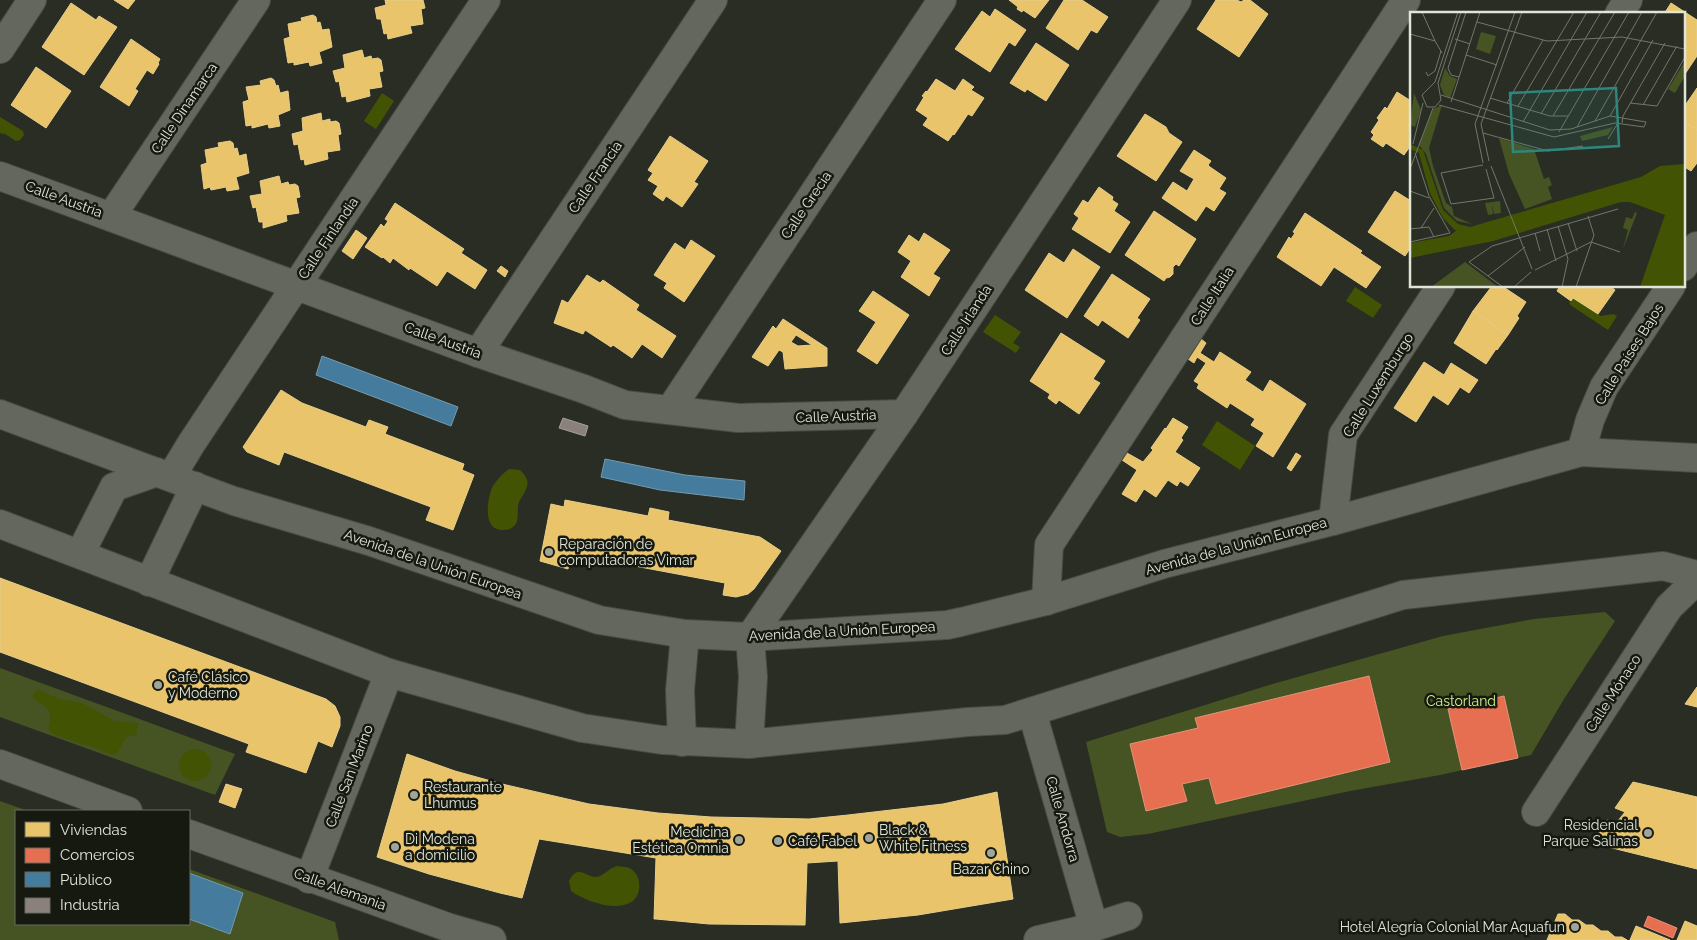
<svg xmlns="http://www.w3.org/2000/svg" width="1697" height="940" viewBox="0 0 1697 940" font-family="Raleway,sans-serif">
<style>
.green{fill:#465423}
.water{fill:#425403}
.homes{fill:#e9c46a;stroke:#e6ce8b;fill-rule:evenodd}
.shops{fill:#e76f51;stroke:#e5927a}
.public{fill:#457b9d;stroke:#749baf}
.industry{fill:#8a817c;stroke:#a49f98}
.lines{fill:none;stroke-linecap:round;stroke-linejoin:round}
.street-casing{stroke:#474b41;stroke-width:30}
.street{stroke:#64675e;stroke-width:28}
.poi-dot{fill:#a0a599;stroke:#161910;stroke-width:2}
.labels{text-anchor:middle;dominant-baseline:central;stroke-width:5;stroke-linejoin:round;paint-order:stroke}
.street-label{font-size:14px;fill:#e0e5d8;stroke:#161910}
.poi-label{font-size:14px;fill:#e0e5d8;stroke:#161910;text-anchor:start}
.park-label{font-size:14px;fill:#cff088;stroke:#161910}
.inset-road{fill:none;stroke:#73776b;stroke-width:1}
.view{fill:#2e877e;fill-opacity:0.15;stroke:#2e877e;stroke-width:2.5}
.inset-edge{fill:none;stroke:#e0e5d8;stroke-width:2.5}
</style>
<rect width="100%" height="100%" fill="#2a2d23"/>
<g class="green">
<polygon points="1605,612 1615,621 1564,699 1531,755 1440,775 1350,791 1148,834 1120,837 1107,832 1086,742 1266,686 1443,636 1534,619"/>
<polygon points="0,668 235,754 215,795 0,717"/>
<polygon points="0,801 28,811 16,811 16,924 189,924 189,869 335,922 339,940 0,940"/>
</g>
<g class="water">
<polygon points="382,93 394,101 376,129 364,121"/>
<polygon points="0,117 23,131 24,135 20,140 16,141 5,134 0,133"/>
<polygon points="1355,287 1382,305 1373,318 1346,301"/>
<polygon points="1573,298 1601,316 1613,314 1617,316 1608,330 1569,304"/>
<polygon points="995,315 1021,332 1013,343 1020,347 1016,353 983,332"/>
<polygon points="1217,421 1255,446 1240,470 1202,445"/>
<path d="M 509,469 L 520,470 C 532,482 528,487 520,500 C 515,508 521,519 514,526 C 511,529 508,530 503,530 C 482,531 487,498 493,486 C 498,479 502,474 509,469 Z"/>
<path d="M 37,689 L 59,699 L 82,703 L 115,721 L 138,723 L 137,734 L 126,738 L 118,752 L 112,755 L 92,747 L 52,734 L 48,728 C 55,711 46,706 32,698 Z"/>
<circle cx="195" cy="765" r="16"/>
<path d="M 617,866 C 620,867 626,866 629,868 C 641,873 643,892 633,901 C 617,913 585,901 571,891 L 569,881 C 579,861 587,881 600,876 C 606,873 610,868 617,866 Z"/>
</g>
<g class="homes">
<polygon points="114,0 135,0 128,9"/>
<polygon points="385,0 423,0 425,8 421,9 423,24 410,26 412,33 388,39 387,33 384,34 381,19 377,19 375,8 386,5"/>
<polygon points="1009,0 1049,0 1035,18 1023,10 1022,12 1017,9 1018,7"/>
<polygon points="1064,0 1082,0 1108,17 1097,33 1091,30 1078,50 1046,28"/>
<polygon points="1216,0 1237,0 1241,2 1244,0 1250,0 1268,14 1239,57 1197,29"/>
<polygon points="71,3 96,20 99,16 117,27 84,75 42,47"/>
<polygon points="1671,3 1697,20 1697,56 1683,77 1683,14 1664,14"/>
<polygon points="995,9 1026,30 1015,46 1009,42 990,72 955,49 982,11 990,17"/>
<polygon points="313,15 316,17 317,23 320,22 322,30 329,29 332,47 319,52 322,63 310,66 309,62 294,65 294,62 288,63 284,39 290,37 288,24 302,21 301,18"/>
<polygon points="131,39 160,59 158,63 159,64 153,74 147,70 135,89 138,91 129,106 100,87"/>
<polygon points="1036,43 1069,65 1046,101 1027,89 1025,92 1010,83"/>
<polygon points="362,50 364,58 371,56 372,59 378,58 381,60 383,71 379,72 382,87 369,89 370,96 347,102 346,96 342,97 339,81 336,82 333,71 345,68 343,55"/>
<polygon points="36,67 71,91 46,128 11,105"/>
<polygon points="271,78 274,80 276,86 278,85 280,93 288,91 290,110 278,115 280,126 269,128 268,124 252,128 252,125 246,126 243,102 249,100 246,87 261,85 260,81"/>
<polygon points="936,79 955,91 963,79 974,87 971,90 984,98 972,116 968,114 954,135 953,134 948,141 923,125 928,118 916,110 924,97 922,96 926,91 927,92"/>
<polygon points="1697,88 1697,130 1683,121 1683,105 1684,103 1686,104"/>
<polygon points="1397,92 1411,101 1411,145 1404,155 1386,143 1383,147 1371,139 1374,135 1371,132 1379,120 1377,118 1385,107 1387,109"/>
<polygon points="321,113 322,121 330,119 330,122 336,121 339,123 341,134 338,135 340,150 327,152 328,159 305,165 304,159 301,160 298,144 294,145 292,134 303,131 302,118"/>
<polygon points="1145,114 1166,127 1169,133 1182,142 1156,181 1117,156"/>
<polygon points="1683,121 1697,130 1697,163 1691,171 1683,166"/>
<polygon points="670,136 708,161 694,182 698,184 682,207 666,196 663,201 653,194 658,186 648,180 653,173 648,170"/>
<polygon points="230,141 233,143 234,149 237,148 239,156 246,154 249,173 236,177 239,189 227,191 226,187 211,190 210,187 204,189 201,165 207,163 205,150 219,147 218,143"/>
<polygon points="1194,150 1211,161 1208,165 1210,167 1226,178 1219,189 1226,193 1214,211 1206,206 1196,221 1162,198 1173,182 1187,191 1194,179 1180,171"/>
<polygon points="279,176 281,184 288,182 289,185 295,184 298,186 300,197 296,198 299,213 286,215 287,221 263,228 263,222 259,222 256,207 253,208 250,196 262,194 260,181"/>
<polygon points="1099,187 1113,197 1112,200 1118,204 1114,211 1130,222 1110,253 1072,229 1079,218 1074,214 1083,200 1088,203"/>
<polygon points="1395,191 1411,201 1411,247 1405,256 1368,232"/>
<polygon points="395,203 464,249 461,253 487,270 475,289 447,271 437,286 410,268 409,270 393,258 390,263 383,257 382,258 365,247 381,224 384,227 388,221 385,219"/>
<polygon points="1154,211 1196,239 1179,266 1176,264 1173,267 1173,274 1170,277 1166,278 1164,281 1125,255"/>
<polygon points="1305,213 1362,251 1360,253 1381,267 1366,288 1334,267 1321,286 1277,257 1289,237 1291,239 1295,233 1293,232"/>
<polygon points="356,230 367,238 353,259 342,251"/>
<polygon points="924,233 950,250 933,274 940,278 929,296 901,277 911,261 898,252 909,235 919,242"/>
<polygon points="691,240 715,256 684,302 664,288 667,283 654,275 675,243 685,250"/>
<polygon points="1073,249 1100,267 1067,318 1025,290 1049,253 1064,263"/>
<polygon points="501,266 508,271 505,277 497,271"/>
<polygon points="1112,274 1150,299 1137,318 1140,320 1128,338 1102,320 1098,326 1084,316"/>
<polygon points="587,275 600,283 603,280 639,305 636,310 676,336 662,358 642,344 632,358 613,345 611,347 585,330 583,334 554,323 562,300 568,303"/>
<polygon points="1492,286 1502,286 1526,302 1517,316 1519,318 1508,335 1473,311"/>
<polygon points="1560,286 1610,286 1615,290 1598,314 1573,298 1571,301 1557,291"/>
<polygon points="873,291 909,315 877,364 857,351 876,322 859,311"/>
<polygon points="1473,311 1508,335 1497,350 1496,349 1486,364 1454,343"/>
<path d="M 783,319 L 827,348 L 827,366 L 785,369 L 783,352 L 779,350 L 768,366 L 752,357 L 773,326 L 776,329 ZM 796,335 L 812,345 L 798,346 L 791,342 Z"/>
<polygon points="1061,333 1105,361 1093,379 1100,383 1079,414 1059,400 1056,404 1048,398 1050,394 1030,381"/>
<polygon points="1201,339 1206,343 1200,353 1214,362 1220,352 1251,372 1245,380 1263,392 1270,380 1306,404 1273,457 1256,446 1264,433 1251,425 1255,419 1230,403 1227,408 1197,388 1199,384 1194,381 1206,363 1197,357 1194,363 1188,359"/>
<polygon points="1424,362 1444,375 1451,363 1478,380 1469,393 1460,387 1448,405 1433,395 1416,422 1394,408"/>
<polygon points="281,390 302,403 366,427 369,420 388,427 385,434 464,464 462,470 474,475 453,530 426,520 431,507 284,452 279,465 247,452 243,447"/>
<polygon points="1173,418 1188,427 1181,438 1183,440 1175,452 1200,468 1188,486 1180,481 1177,486 1168,480 1156,497 1144,489 1136,502 1122,494 1137,470 1122,460 1127,453 1143,462 1153,450 1151,448 1165,428 1166,429"/>
<polygon points="1296,453 1301,456 1291,471 1287,468"/>
<polygon points="565,500 648,516 650,508 669,512 668,520 760,537 781,551 754,589 748,594 736,597 723,595 725,583 571,554 568,569 540,561 551,504 564,507"/>
<polygon points="0,578 326,699 335,706 340,717 340,726 332,747 318,741 306,773 246,752 249,744 0,652"/>
<polygon points="1697,687 1697,707 1685,704"/>
<polygon points="407,754 455,771 502,784 589,804 658,813 711,817 809,819 848,815 943,804 997,792 1013,899 918,915 840,923 838,861 807,863 805,925 709,924 656,919 654,919 656,858 539,839 522,898 500,893 429,874 377,857"/>
<polygon points="1633,782 1697,797 1697,869 1592,843 1607,820 1617,822 1625,812 1615,808"/>
<polygon points="226,784 242,789 235,808 219,802"/>
<polygon points="1558,914 1565,914 1572,920 1579,920 1586,925 1593,925 1601,931 1608,931 1615,937 1622,937 1627,940 1547,940"/>
<polygon points="1685,921 1697,926 1697,940 1677,940"/>
<polygon points="1636,926 1670,940 1630,940"/>
</g>
<g class="shops">
<polygon points="1369,676 1390,762 1216,804 1209,778 1182,784 1187,801 1146,811 1130,744 1198,728 1195,718"/>
<polygon points="1504,696 1518,758 1462,770 1448,709"/>
<polygon points="1648,916 1677,928 1673,938 1644,926"/>
</g>
<g class="public">
<polygon points="322,356 458,407 451,426 316,375"/>
<polygon points="605,459 685,475 745,481 744,500 660,490 601,477"/>
<polygon points="189,873 243,893 230,934 189,919"/>
</g>
<polygon class="industry" points="563,418 588,426 585,436 559,428"/>
<g class="lines">
<defs>
<g id="street">
<polyline points="1619,14 1628,0"/>
<polyline points="0,49 32,0"/>
<polyline points="0,176 478,353 584,389 625,405 738,418 904,414"/>
<polyline points="111,217 256,0"/>
<polyline points="1683,267 1697,246"/>
<polyline points="478,353 713,0"/>
<polyline points="670,410 942,0"/>
<polyline points="0,414 234,501 369,541 599,620 685,634 750,637 947,625 961,622 1046,601 1164,564 1333,521 1581,452 1697,458"/>
<polyline points="1581,452 1590,420 1604,387 1671,286"/>
<polyline points="171,477 191,444 486,0"/>
<polyline points="1333,521 1343,435 1441,286"/>
<polyline points="0,524 389,673 582,728 662,740 749,744 968,722 1005,720 1403,595 1663,566 1697,575"/>
<polyline points="80,554 114,487 157,472"/>
<polyline points="149,582 195,486"/>
<polyline points="1046,601 1049,545 1406,0"/>
<polyline points="1032,712 1094,927"/>
<polyline points="682,742 680,690 685,634"/>
<polyline points="749,744 753,677 750,637 904,414 1177,0"/>
<polyline points="0,764 128,811"/>
<polyline points="1536,812 1669,607 1697,580"/>
<polyline points="189,834 450,928 492,940"/>
<polyline points="309,879 389,673"/>
<polyline points="1038,940 1094,927 1128,916"/>
</g>
</defs>
<use href="#street" class="street-casing"/>
<use href="#street" class="street"/>
</g>
<g class="poi-dot">
<circle cx="549" cy="552" r="5"/>
<circle cx="158" cy="685" r="5"/>
<circle cx="414" cy="795" r="5"/>
<circle cx="1648" cy="833" r="5"/>
<circle cx="869" cy="838" r="5"/>
<circle cx="739" cy="840" r="5"/>
<circle cx="778" cy="841" r="5"/>
<circle cx="395" cy="847" r="5"/>
<circle cx="991" cy="853" r="5"/>
<circle cx="1575" cy="927" r="5"/>
</g>
<g class="labels">
<g class="street-label">
<text transform="translate(184 108) rotate(-56)">Calle Dinamarca</text>
<text transform="translate(595 177) rotate(-56)">Calle Francia</text>
<text transform="translate(64 199) rotate(20)">Calle Austria</text>
<text transform="translate(806 205) rotate(-56)">Calle Grecia</text>
<text transform="translate(328 238) rotate(-56)">Calle Finlandia</text>
<text transform="translate(1212 296) rotate(-57)">Calle Italia</text>
<text transform="translate(966 320) rotate(-57)">Calle Irlanda</text>
<text transform="translate(443 340) rotate(20)">Calle Austria</text>
<text transform="translate(1629 354) rotate(-58)">Calle Países Bajos</text>
<text transform="translate(1378 385) rotate(-58)">Calle Luxemburgo</text>
<text transform="translate(836 416) rotate(-2)">Calle Austria</text>
<text transform="translate(1236 546) rotate(-15)">Avenida de la Unión Europea</text>
<text transform="translate(433 564) rotate(19)">Avenida de la Unión Europea</text>
<text transform="translate(842 631) rotate(-3)">Avenida de la Unión Europea</text>
<text transform="translate(1613 693) rotate(-57)">Calle Mónaco</text>
<text transform="translate(349 776) rotate(-69)">Calle San Marino</text>
<text transform="translate(1063 819) rotate(74)">Calle Andorra</text>
<text transform="translate(340 889) rotate(20)">Calle Alemania</text>
</g>
<g class="poi-label">
<text x="559" y="544">Reparación de<tspan x="559" dy="16">computadoras Vimar</tspan></text>
<text x="168" y="677">Café Clásico<tspan x="168" dy="16">y Moderno</tspan></text>
<text x="424" y="787">Restaurante<tspan x="424" dy="16">Lhumus</tspan></text>
<text x="1638" y="825" text-anchor="end">Residencial<tspan x="1638" dy="16">Parque Salinas</tspan></text>
<text x="879" y="830">Black &amp;<tspan x="879" dy="16">White Fitness</tspan></text>
<text x="729" y="832" text-anchor="end">Medicina<tspan x="729" dy="16">Estética Omnia</tspan></text>
<text x="405" y="839">Di Modena<tspan x="405" dy="16">a domicilio</tspan></text>
<text x="788" y="841">Café Fabel</text>
<text x="991" y="869" text-anchor="middle">Bazar Chino</text>
<text x="1565" y="927" text-anchor="end">Hotel Alegría Colonial Mar Aquafun</text>
</g>
<g class="park-label">
<text x="1461" y="701">Castorland</text>
</g>
</g>
<g transform="translate(1410 12)">
<rect width="275" height="275" fill="#2a2d23"/>
<path d="M 71,20 L 86,24 L 80,42 L 66,37 ZM 275,49 L 275,64 L 265,81 L 258,77 ZM 35,56 L 40,64 L 47,67 L 40,86 L 34,83 L 30,73 ZM 4,81 L 11,98 L 5,115 L 0,113 ZM 32,93 L 19,136 L 23,154 L 36,191 L 42,195 L 44,204 L 62,212 L 47,209 L 34,196 L 16,142 L 9,133 L 23,97 ZM 203,115 L 198,123 L 172,129 L 170,124 ZM 89,126 L 124,137 L 134,167 L 139,165 L 142,173 L 138,175 L 142,187 L 115,197 L 99,162 ZM 90,189 L 91,201 L 84,202 L 82,191 L 83,202 L 78,203 L 75,191 ZM 225,200 L 227,201 L 213,237 L 218,218 L 213,216 L 216,205 L 222,207 ZM 55,250 L 88,275 L 21,275 Z" fill="#465423"/>
<path d="M 0,132 L 13,138 L 33,198 L 48,212 L 60,215 L 231,165 L 250,154 L 275,152 L 275,275 L 230,275 L 255,203 L 220,190 L 211,190 L 83,229 L 0,246 L 0,231 L 39,224 L 46,219 L 33,206 L 20,181 L 9,141 L 0,137 Z" fill="#425403"/>
<path class="inset-road" d="M 12,0 L 25,29M 48,0 L 25,70 L 12,83 L 17,95 L 25,95 L 31,88 L 28,71 L 51,0M 67,10 L 137,29 L 212,25 L 275,37M 0,22 L 25,29 L 32,41M 45,27 L 60,32M 56,43 L 87,53M 16,60 L 18,64 L 25,59 L 31,39M 49,65 L 41,63 L 38,56 L 56,0M 80,86 L 140,104 L 158,104M 41,90 L 70,0M 97,91 L 133,28M 220,91 L 247,94 L 275,45M 29,93 L 144,125 L 205,111 L 234,115 L 236,110 L 200,104 L 161,117 L 140,118 L 31,83M 233,93 L 267,34M 108,94 L 164,0M 131,102 L 191,0M 143,104 L 205,0M 200,104 L 243,28M 185,109 L 247,0M 113,110 L 177,0M 212,111 L 213,104 L 255,31M 167,115 L 232,0M 149,120 L 219,0M 73,121 L 138,139 L 173,134M 198,127 L 208,111 L 208,104M 3,132 L 13,91M 79,149 L 71,112 L 112,0M 73,151 L 65,112 L 105,0M 73,153 L 31,161 L 41,192 L 84,186 L 76,157M 81,154 L 122,257M 0,157 L 23,96M 0,179 L 19,186M 158,211 L 167,239M 148,214 L 158,247 L 152,275M 11,216 L 24,196M 0,217 L 19,215 L 24,225M 137,217 L 146,249M 125,221 L 130,239M 0,230 L 40,221 L 19,184 L 5,141M 125,258 L 181,230 L 210,240M 78,264 L 115,235M 93,275 L 59,250 L 82,234 L 208,197M 104,275 L 121,260M 166,275 L 184,223 L 178,204"/>
<path class="view" d="M 206,76 L 209,134 L 103,140 L 100,81 Z"/>
<rect width="275" height="275" class="inset-edge"/>
</g>
<rect x="15" y="810" width="175" height="115" fill="#161910" stroke="#676b60"/>
<rect x="25" y="822" width="25" height="15" fill="#e9c46a" stroke="#676b60"/>
<text x="60" y="835" font-size="15" fill="#e0e5d8">Viviendas</text>
<rect x="25" y="848" width="25" height="15" fill="#e76f51" stroke="#676b60"/>
<text x="60" y="860" font-size="15" fill="#e0e5d8">Comercios</text>
<rect x="25" y="872" width="25" height="15" fill="#457b9d" stroke="#676b60"/>
<text x="60" y="885" font-size="15" fill="#e0e5d8">Público</text>
<rect x="25" y="898" width="25" height="15" fill="#8a817c" stroke="#676b60"/>
<text x="60" y="910" font-size="15" fill="#e0e5d8">Industria</text>
</svg>
